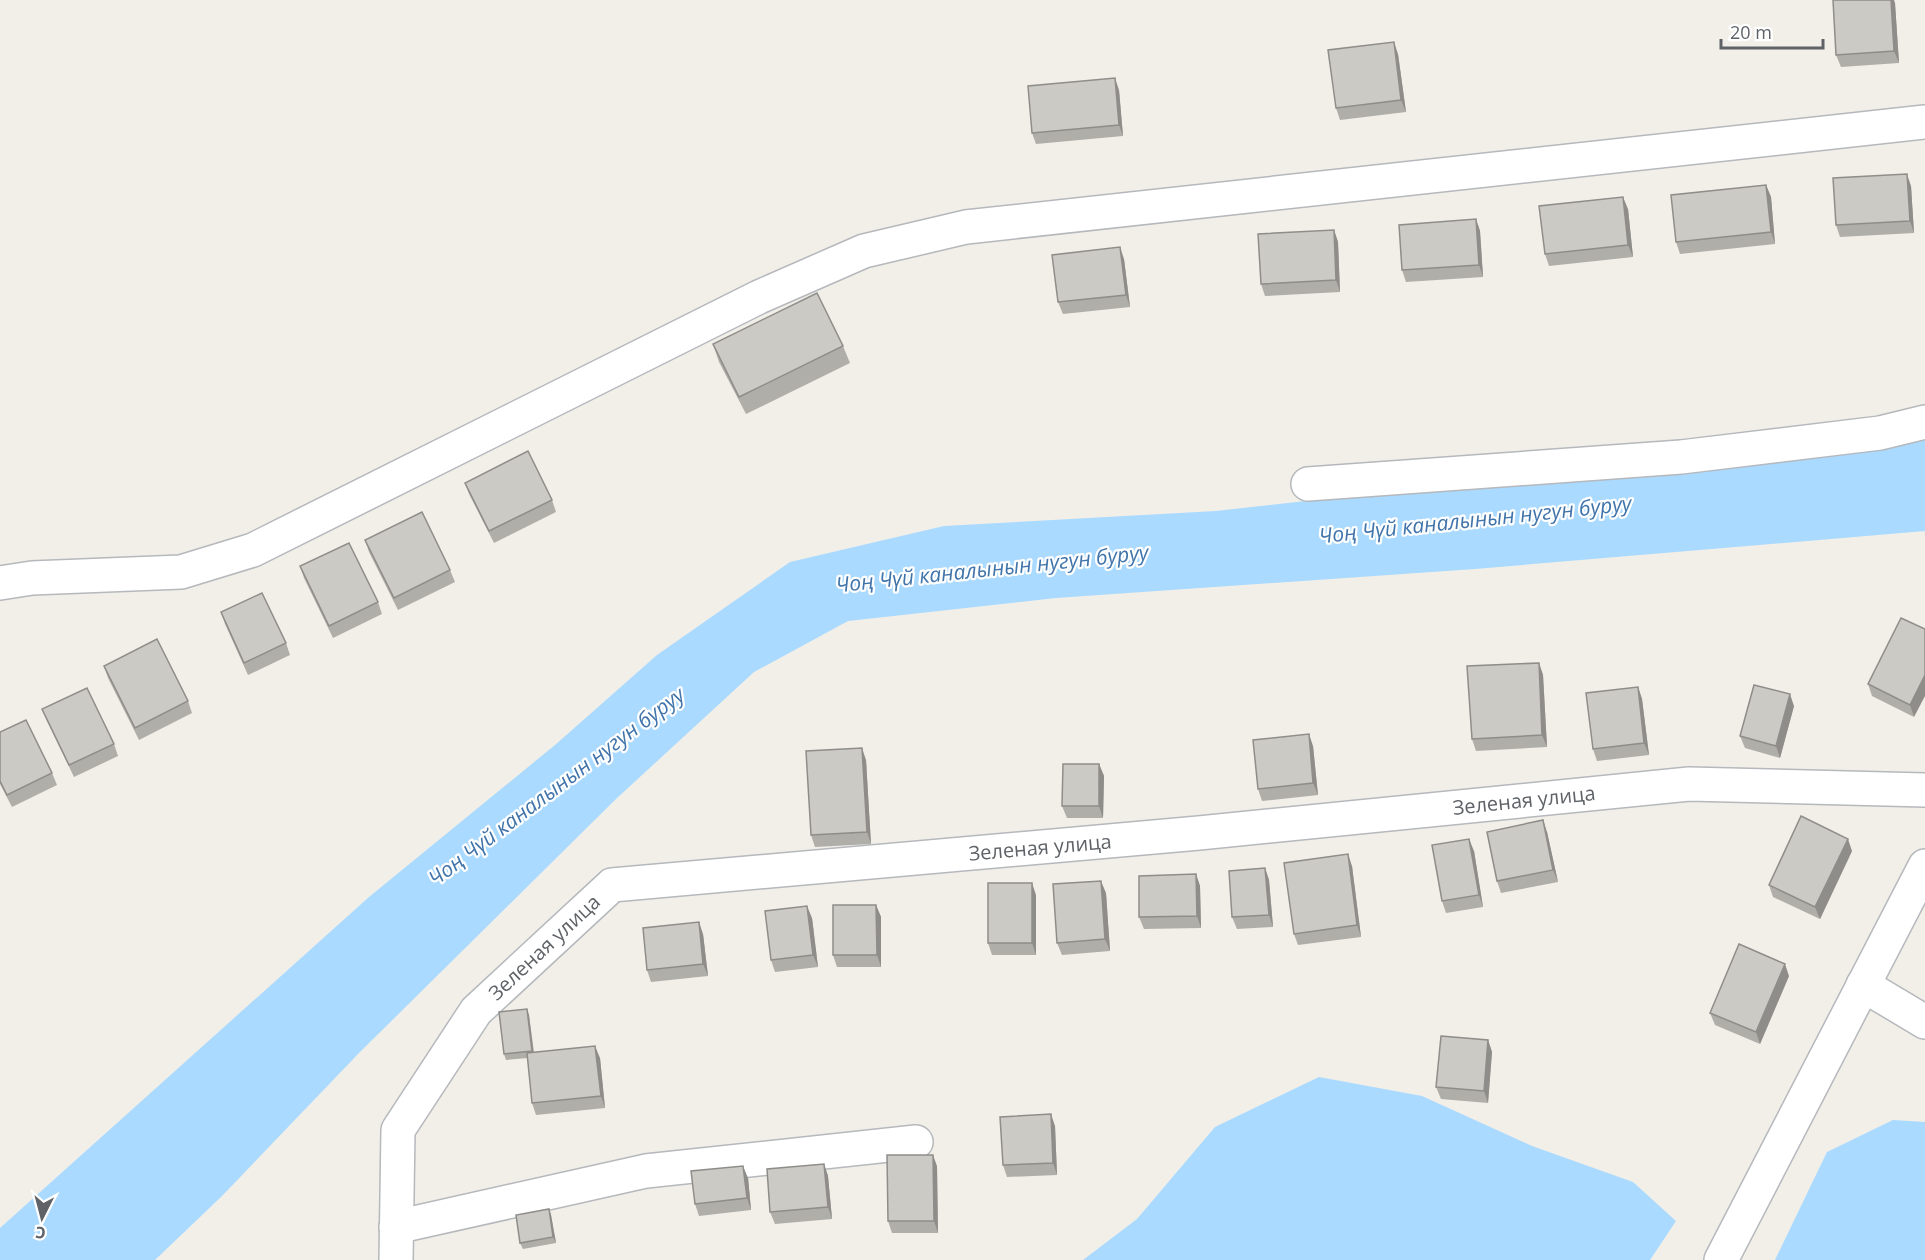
<svg xmlns="http://www.w3.org/2000/svg" width="1925" height="1260" viewBox="0 0 1925 1260" font-family="'Open Sans',sans-serif">
<style>
.water{fill:#aadaff}
.lines{fill:none;stroke-linecap:round;stroke-linejoin:round}
.minor-casing{stroke:#b5b8bc;stroke-width:36}
.minor{stroke:#fff;stroke-width:33}
.wall{fill:#afaea9}
.shaded-wall{fill:#8f8d8a}
.building{fill:#cccac5;stroke:#8f8d8a;stroke-width:1.5}
.labels{text-anchor:middle;dominant-baseline:central;stroke-width:4.5;stroke-linejoin:round;paint-order:stroke}
.street-label{font-size:20px;fill:#5f6368;stroke:#fff}
.water-label{font-size:21px;font-style:italic;fill:#4174aa;stroke:#fff}
</style>
<rect width="100%" height="100%" fill="#f1efe8"/>
<g class="water">
<polygon points="1925,440 1925,531 1475,569 1056,598 848,621 754,672 616,799 359,1053 222,1196 155,1260 0,1260 0,1228 369,897 555,745 657,655 790,562 944,526 1216,511 1554,473 1764,463"/>
<polygon points="1319,1077 1422,1096 1532,1146 1633,1182 1676,1221 1650,1260 1083,1260 1137,1219 1215,1127"/>
<polygon points="1893,1120 1925,1122 1925,1260 1775,1260 1827,1152"/>
</g>
<g class="lines">
<defs>
<g id="minor">
<polyline points="1308,484 1681,457 1880,433 1925,422"/>
<polyline points="0,583 32,578 181,572 253,550 759,297 864,251 966,227 1925,122"/>
<polyline points="1863,985 1925,1022"/>
<polyline points="396,1227 646,1171 916,1142"/>
<polyline points="396,1260 398,1130 476,1011 612,885 1199,833 1689,784 1925,790"/>
<polyline points="1721,1260 1925,866"/>
</g>
</defs>
<use href="#minor" class="minor-casing"/>
<use href="#minor" class="minor"/>
</g>
<g class="wall">
<polygon points="1895,3 1899,63 1841,67 1836,55"/>
<polygon points="1398,54 1406,112 1340,120 1336,108"/>
<polygon points="1119,90 1123,136 1036,144 1032,133"/>
<polygon points="1766,185 1771,197 1775,244 1680,254 1676,242"/>
<polygon points="1911,186 1914,233 1840,237 1836,225"/>
<polygon points="1628,209 1633,257 1549,266 1545,254"/>
<polygon points="1476,219 1480,231 1483,277 1406,282 1402,270"/>
<polygon points="1334,230 1338,242 1340,292 1265,296 1261,284"/>
<polygon points="1124,259 1130,307 1063,314 1058,302"/>
<polygon points="713,344 843,346 850,363 746,414 719,362"/>
<polygon points="465,483 552,500 556,512 494,543 469,494"/>
<polygon points="365,540 450,570 455,582 398,610 369,552"/>
<polygon points="300,566 378,602 382,614 333,638 304,578"/>
<polygon points="221,612 286,643 290,655 248,675 225,624"/>
<polygon points="1901,618 1914,717 1872,696 1868,684"/>
<polygon points="1539,663 1543,675 1547,747 1476,751 1472,739"/>
<polygon points="104,666 188,701 192,713 139,740 108,678"/>
<polygon points="1638,687 1642,699 1649,755 1597,761 1593,749"/>
<polygon points="1794,706 1780,758 1745,748 1740,736"/>
<polygon points="42,709 114,744 118,756 74,777 47,721"/>
<polygon points="0,732 52,773 57,785 12,807 0,784"/>
<polygon points="1313,746 1318,795 1262,801 1258,789"/>
<polygon points="866,760 871,844 815,847 811,835"/>
<polygon points="1099,764 1104,776 1103,818 1067,818 1062,806"/>
<polygon points="1547,832 1558,882 1501,893 1497,881"/>
<polygon points="1474,851 1483,907 1446,913 1442,901"/>
<polygon points="1852,851 1820,919 1773,897 1769,885"/>
<polygon points="1352,866 1361,937 1298,945 1294,934"/>
<polygon points="1265,868 1269,880 1273,927 1237,929 1232,917"/>
<polygon points="1196,874 1200,886 1201,928 1144,929 1139,917"/>
<polygon points="1106,893 1110,951 1062,955 1057,943"/>
<polygon points="1036,895 1036,955 992,955 988,943"/>
<polygon points="876,905 881,917 881,967 837,967 833,955"/>
<polygon points="812,918 818,967 775,972 771,960"/>
<polygon points="703,934 708,976 651,982 647,970"/>
<polygon points="1789,976 1760,1044 1715,1025 1710,1013"/>
<polygon points="529,1015 534,1052 600,1058 605,1108 536,1115 532,1103 528,1058 506,1060 504,1054"/>
<polygon points="1488,1040 1492,1052 1488,1103 1441,1099 1436,1087"/>
<polygon points="1055,1126 1057,1175 1007,1177 1003,1165"/>
<polygon points="824,1164 828,1176 832,1219 775,1224 770,1212"/>
<polygon points="937,1166 938,1233 892,1233 888,1221"/>
<polygon points="748,1178 751,1210 699,1216 695,1204"/>
<polygon points="549,1209 551,1215 556,1243 523,1249 520,1243"/>
</g>
<g class="shaded-wall">
<polygon points="1891,0 1894,0 1895,3 1899,63 1894,51"/>
<polygon points="1394,42 1398,54 1406,112 1401,100"/>
<polygon points="1115,78 1119,90 1123,136 1119,125"/>
<polygon points="1907,174 1911,186 1914,233 1910,221"/>
<polygon points="1766,185 1771,197 1775,244 1771,232"/>
<polygon points="1623,197 1628,209 1633,257 1628,245"/>
<polygon points="1476,219 1480,231 1483,277 1479,265"/>
<polygon points="1334,230 1338,242 1340,292 1336,280"/>
<polygon points="1120,247 1124,259 1130,307 1126,295"/>
<polygon points="1539,663 1543,675 1547,747 1542,735"/>
<polygon points="1925,675 1925,696 1914,717 1910,705"/>
<polygon points="1638,687 1642,699 1649,755 1644,743"/>
<polygon points="1790,694 1794,706 1780,758 1776,746"/>
<polygon points="1309,734 1313,746 1318,795 1313,783"/>
<polygon points="862,748 866,760 871,844 867,832"/>
<polygon points="1099,764 1104,776 1103,818 1099,806"/>
<polygon points="1543,820 1547,832 1558,882 1553,870"/>
<polygon points="1469,839 1474,851 1483,907 1479,895"/>
<polygon points="1848,839 1852,851 1820,919 1815,907"/>
<polygon points="1348,854 1352,866 1361,937 1357,925"/>
<polygon points="1265,868 1269,880 1273,927 1269,915"/>
<polygon points="1196,874 1200,886 1201,928 1197,916"/>
<polygon points="1101,881 1106,893 1110,951 1105,939"/>
<polygon points="1032,883 1036,895 1036,955 1032,943"/>
<polygon points="876,905 881,917 881,967 877,955"/>
<polygon points="807,906 812,918 818,967 813,955"/>
<polygon points="699,922 703,934 708,976 703,964"/>
<polygon points="1785,964 1789,976 1760,1044 1756,1032"/>
<polygon points="527,1009 529,1015 534,1057 532,1051"/>
<polygon points="1488,1040 1492,1052 1488,1103 1484,1091"/>
<polygon points="595,1046 600,1058 605,1108 601,1096"/>
<polygon points="1051,1114 1055,1126 1057,1175 1053,1163"/>
<polygon points="933,1155 937,1166 938,1233 934,1221"/>
<polygon points="824,1164 828,1176 832,1219 828,1207"/>
<polygon points="743,1166 748,1178 751,1210 747,1198"/>
<polygon points="549,1209 551,1215 556,1243 553,1237"/>
</g>
<g class="building">
<polygon points="1833,0 1891,0 1894,51 1836,55"/>
<polygon points="1394,42 1401,100 1336,108 1328,50"/>
<polygon points="1115,78 1119,125 1032,133 1028,86"/>
<polygon points="1907,174 1910,221 1836,225 1833,178"/>
<polygon points="1766,185 1771,232 1676,242 1671,195"/>
<polygon points="1623,197 1628,245 1545,254 1539,206"/>
<polygon points="1476,219 1479,265 1402,270 1399,225"/>
<polygon points="1334,230 1336,280 1261,284 1258,234"/>
<polygon points="1120,247 1126,295 1058,302 1052,255"/>
<polygon points="817,293 843,346 739,397 713,344"/>
<polygon points="528,451 552,500 489,531 465,483"/>
<polygon points="422,512 450,570 394,598 365,540"/>
<polygon points="349,543 378,602 329,626 300,566"/>
<polygon points="262,593 286,643 244,663 221,612"/>
<polygon points="1901,618 1925,629 1925,675 1910,705 1868,684"/>
<polygon points="157,639 188,701 135,728 104,666"/>
<polygon points="1539,663 1542,735 1472,739 1467,666"/>
<polygon points="1754,685 1790,694 1776,746 1740,736"/>
<polygon points="1638,687 1644,743 1593,749 1586,693"/>
<polygon points="87,688 114,744 69,765 42,709"/>
<polygon points="26,720 52,773 7,795 0,781 0,732"/>
<polygon points="1309,734 1313,783 1258,789 1253,740"/>
<polygon points="862,748 867,832 811,835 806,751"/>
<polygon points="1063,764 1099,764 1099,806 1062,806"/>
<polygon points="1801,816 1848,839 1815,907 1769,885"/>
<polygon points="1543,820 1553,870 1497,881 1487,832"/>
<polygon points="1469,839 1479,895 1442,901 1432,845"/>
<polygon points="1348,854 1357,925 1294,934 1284,863"/>
<polygon points="1265,868 1269,915 1232,917 1229,871"/>
<polygon points="1196,874 1197,916 1139,917 1139,876"/>
<polygon points="1101,881 1105,939 1057,943 1053,884"/>
<rect x="988" y="883" width="44" height="60"/>
<polygon points="833,905 876,905 877,955 833,955"/>
<polygon points="807,906 813,955 771,960 765,911"/>
<polygon points="699,922 703,964 647,970 643,928"/>
<polygon points="1739,944 1785,964 1756,1032 1710,1013"/>
<polygon points="527,1009 532,1051 504,1054 499,1012"/>
<polygon points="1441,1036 1488,1040 1484,1091 1436,1087"/>
<polygon points="595,1046 601,1096 532,1103 527,1053"/>
<polygon points="1051,1114 1053,1163 1003,1165 1000,1117"/>
<polygon points="887,1155 933,1155 934,1221 888,1221"/>
<polygon points="824,1164 828,1207 770,1212 767,1169"/>
<polygon points="743,1166 747,1198 695,1204 691,1171"/>
<polygon points="549,1209 553,1237 520,1243 516,1215"/>
</g>
<g class="labels">
<g class="street-label">
<text transform="translate(1524 800) rotate(-6)">Зеленая улица</text>
<text transform="translate(1040 847) rotate(-5)">Зеленая улица</text>
<text transform="translate(544 947) rotate(-43)">Зеленая улица</text>
</g>
<g class="water-label">
<text transform="translate(1475 519) rotate(-6)">Чоң Чүй каналынын нугун буруу</text>
<text transform="translate(992 568) rotate(-6)">Чоң Чүй каналынын нугун буруу</text>
<text transform="translate(556 786) rotate(-37)">Чоң Чүй каналынын нугун буруу</text>
</g>
</g>
<g transform="translate(42 1218) rotate(186)" stroke="#ffffff" stroke-width="4.5" paint-order="stroke">
<path d="M0-4.5L10 22L0 15L-10 22Z" fill="#5f6368"/>
<text y="-9" font-size="16" font-weight="bold" text-anchor="middle" fill="#5f6368">С</text>
</g>
<path d="M1721 39v9h102v-9" fill="none" stroke="#5f6368" stroke-width="3"/>
<text x="1730" y="39" font-size="18" fill="#5f6368" stroke="#ffffff" stroke-width="4.5" paint-order="stroke">20 m</text>
</svg>
